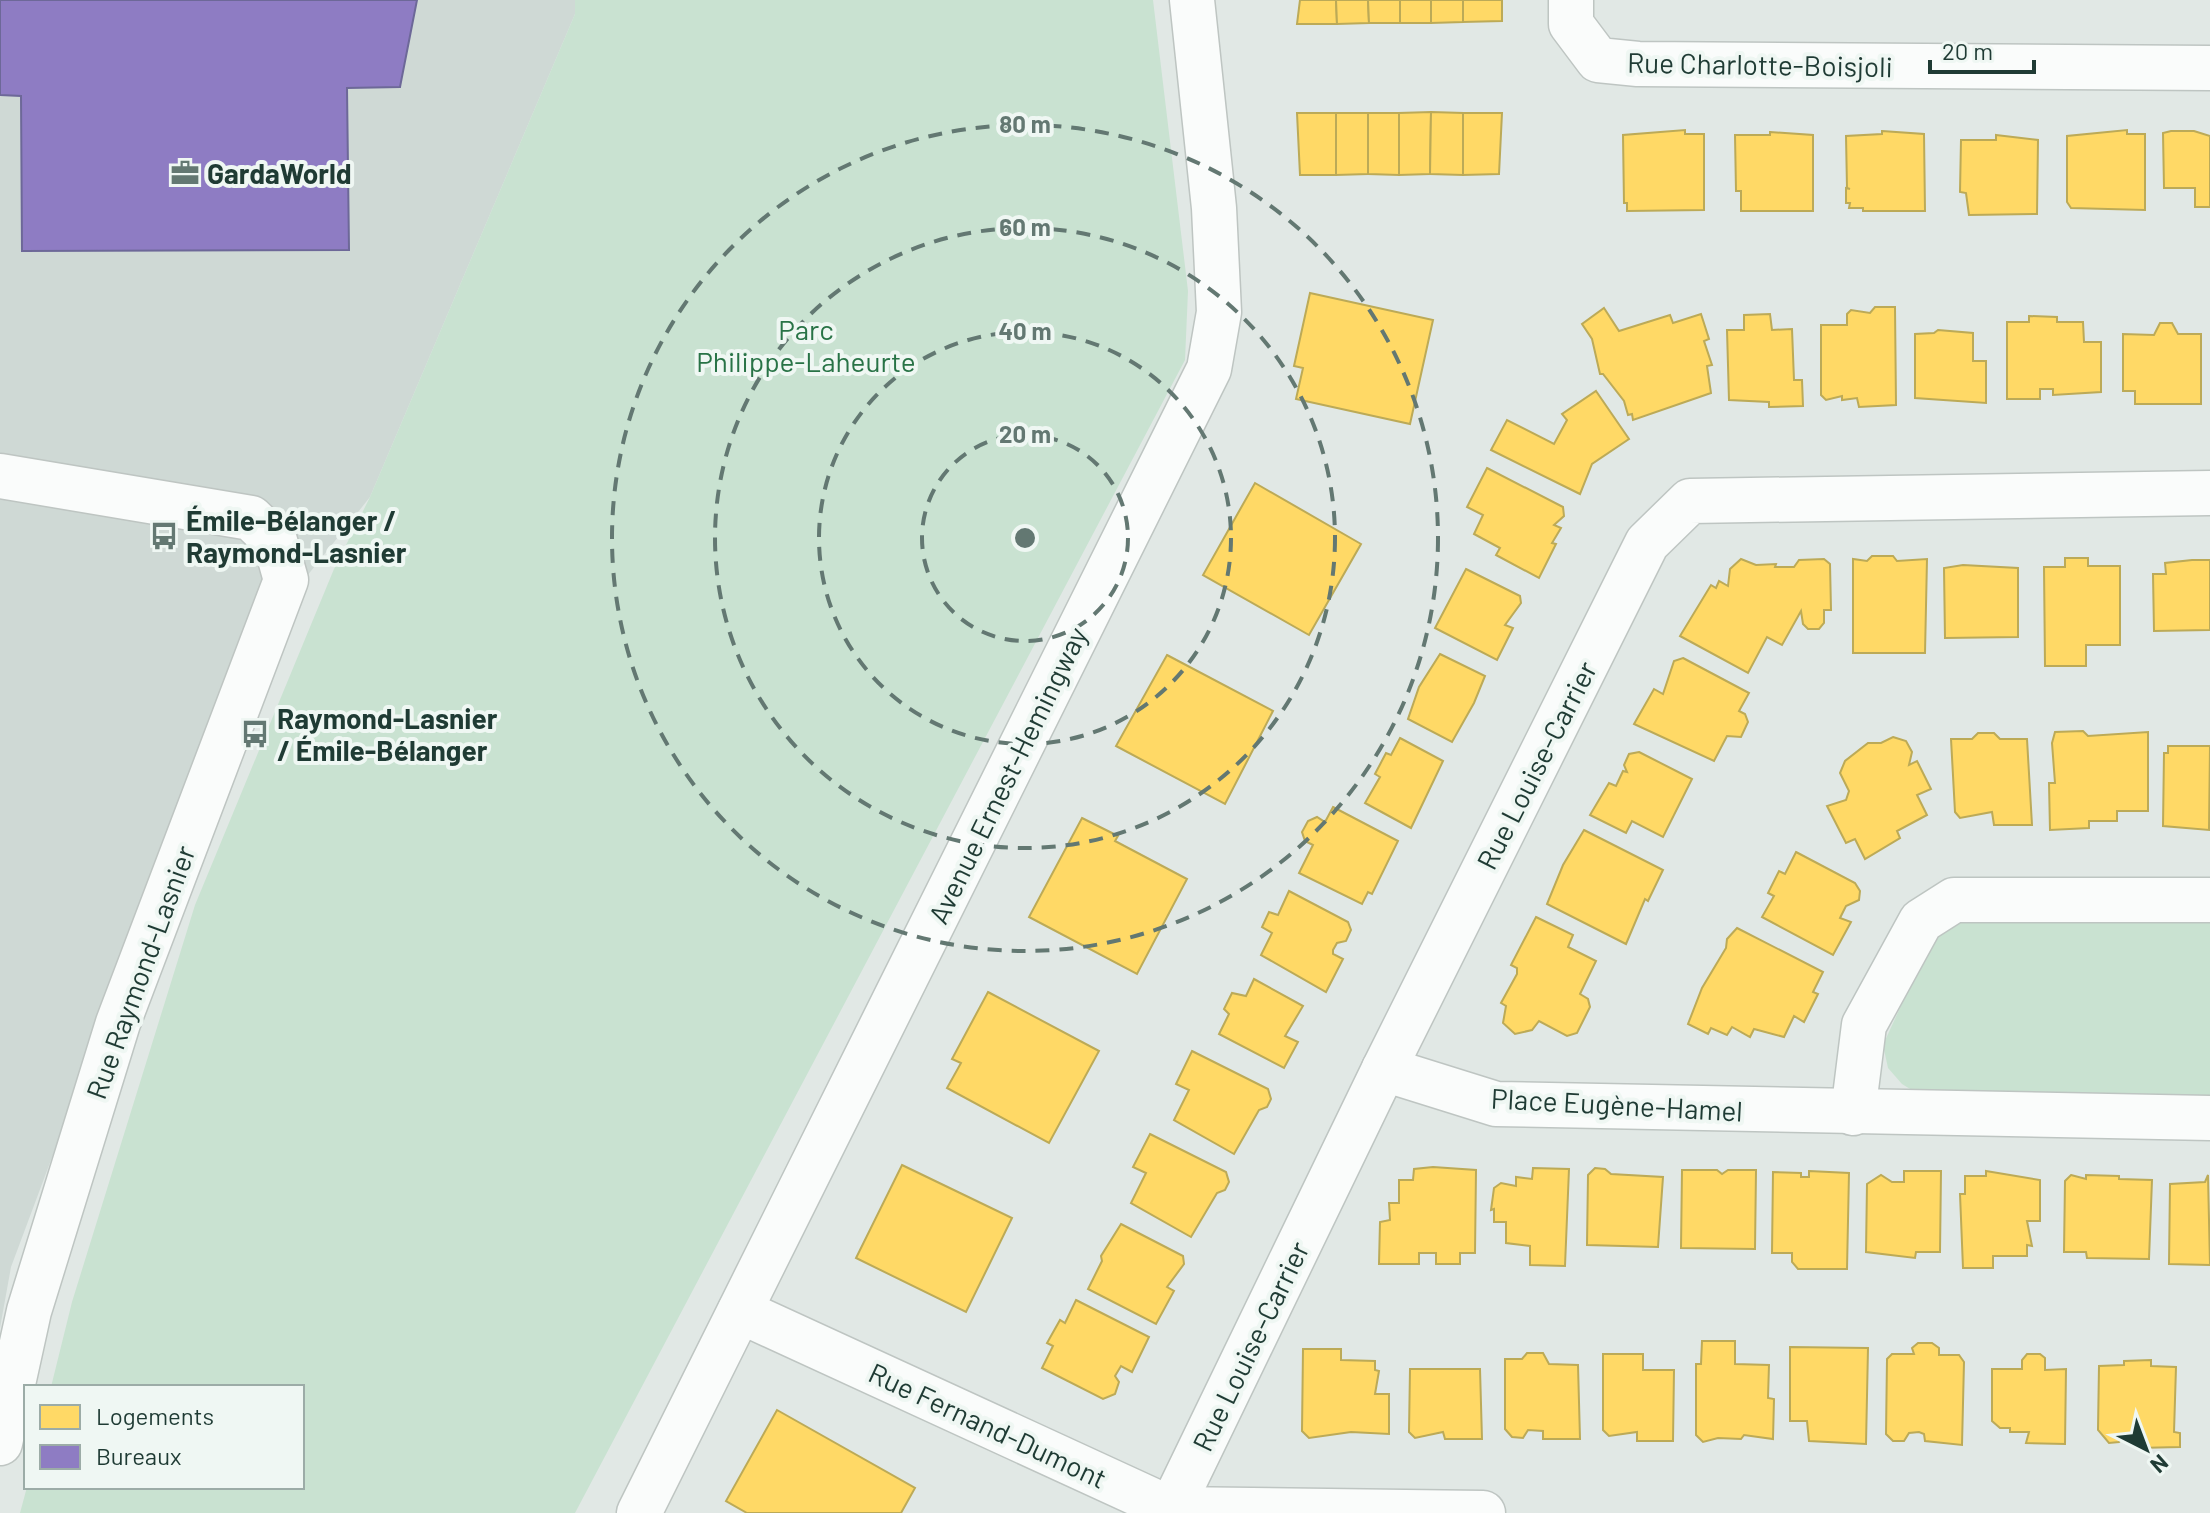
<svg xmlns="http://www.w3.org/2000/svg" width="2210" height="1513" viewBox="0 0 2210 1513" font-family="Barlow,sans-serif">
<style>
.built{fill:#cfd9d5}
.green{fill:#c9e2d1}
.homes{fill:#ffd966;stroke:#bcaa57;stroke-width:2}
.offices{fill:#8e7cc3;stroke:#6d6898;stroke-width:2}
.lines{fill:none;stroke-linecap:round;stroke-linejoin:round}
.minor-casing{stroke:#bec5c2;stroke-width:47}
.minor{stroke:#fafcfb;stroke-width:44}
.ring{fill:none;stroke:#637872;stroke-width:4;stroke-dasharray:14 10}
.labels{text-anchor:middle;dominant-baseline:central;stroke-width:8;stroke-linejoin:round;paint-order:stroke}
.street-label{font-size:28px;fill:#1f3b34;stroke:#eff7f3}
.poi-label{font-size:28px;font-weight:bold;fill:#1f3b34;stroke:#eff7f3;text-anchor:start}
.park-label{font-size:28px;fill:#287346;stroke:#eff7f3}
.centre{fill:#637872;stroke:#eff7f3;stroke-width:4}
.ring-label{font-size:24px;text-anchor:middle;font-weight:bold;fill:#637872;stroke:#eff7f3;stroke-width:8;stroke-linejoin:round;paint-order:stroke}
</style>
<rect width="100%" height="100%" fill="#e1e8e5"/>
<polygon class="built" points="0,0 575,0 575,14 370,497 236,665 11,1267 0,1328"/>
<g class="green">
<polygon points="575,0 1153,0 1188,291 1185,360 575,1513 20,1513 27,1487 302,1487 302,1387 51,1387 72,1302 195,905 334,569 370,497 575,14"/>
<polygon points="2210,917 2210,1101 1923,1097 1902,1084 1888,1068 1883,1045 1932,938 1962,918"/>
</g>
<g class="homes">
<polygon points="1300,0 1336,0 1337,24 1297,24"/>
<polygon points="1336,0 1368,0 1369,23 1337,24"/>
<polygon points="1368,0 1400,0 1400,23 1369,23"/>
<rect x="1400" y="0" width="31" height="23"/>
<polygon points="1431,0 1463,0 1463,22 1431,23"/>
<polygon points="1463,0 1502,0 1502,21 1463,22"/>
<polygon points="1431,112 1430,174 1399,175 1399,113"/>
<polygon points="1431,112 1463,113 1463,175 1430,174"/>
<polygon points="1297,113 1336,113 1336,175 1300,175"/>
<polygon points="1336,113 1368,113 1368,174 1336,175"/>
<polygon points="1368,113 1399,113 1399,175 1368,174"/>
<polygon points="1463,113 1502,113 1499,174 1463,175"/>
<polygon points="1685,130 1685,134 1704,134 1704,210 1627,211 1627,203 1624,203 1623,135"/>
<polygon points="2127,130 2127,134 2145,134 2145,210 2071,208 2067,202 2067,136"/>
<polygon points="1882,131 1924,134 1925,211 1863,211 1863,208 1849,208 1850,203 1846,203 1846,188 1850,189 1847,188 1846,136 1882,134"/>
<polygon points="2171,131 2194,131 2210,136 2210,207 2195,207 2195,188 2164,188 2163,133"/>
<polygon points="1770,132 1813,135 1813,211 1741,211 1741,191 1736,191 1735,135 1770,135"/>
<polygon points="1996,135 2038,140 2037,214 1969,215 1966,193 1960,192 1961,140 1996,140"/>
<polygon points="1310,293 1433,320 1410,424 1296,399 1303,368 1294,366"/>
<polygon points="1875,307 1895,307 1896,405 1859,407 1857,398 1842,400 1842,396 1826,400 1821,395 1821,325 1847,325 1847,314 1851,310 1870,313"/>
<polygon points="1604,308 1619,331 1670,315 1673,323 1701,314 1709,339 1704,341 1712,365 1707,366 1711,393 1633,420 1632,414 1628,415 1624,401 1603,374 1600,374 1592,339 1582,324"/>
<polygon points="1770,314 1772,330 1792,329 1794,380 1802,380 1803,406 1769,407 1769,402 1729,400 1727,330 1744,330 1744,315"/>
<polygon points="2029,316 2057,317 2057,322 2083,322 2084,342 2101,342 2101,392 2053,395 2053,389 2040,389 2040,399 2007,399 2007,322 2029,322"/>
<polygon points="2160,323 2172,323 2178,334 2201,334 2201,404 2135,404 2135,391 2123,391 2123,334 2154,335"/>
<polygon points="1938,330 1973,333 1973,361 1986,361 1986,403 1915,398 1915,334 1934,333"/>
<polygon points="1596,391 1629,439 1592,464 1580,494 1491,450 1507,420 1554,444 1567,420 1562,414"/>
<polygon points="1487,468 1563,507 1564,516 1554,525 1561,528 1552,543 1556,544 1539,578 1496,555 1500,548 1474,534 1483,515 1467,507"/>
<polygon points="1255,483 1361,544 1309,635 1203,575"/>
<polygon points="1872,556 1893,556 1897,561 1927,559 1925,653 1853,653 1853,559 1867,561"/>
<polygon points="2065,558 2088,558 2088,566 2120,566 2120,645 2086,645 2086,666 2045,666 2044,567 2065,567"/>
<polygon points="1741,559 1756,565 1776,564 1775,567 1794,567 1799,560 1824,559 1830,564 1831,610 1824,610 1824,623 1819,629 1808,629 1803,624 1801,611 1782,645 1767,637 1748,673 1680,636 1711,585 1716,588 1719,581 1728,586 1730,569"/>
<polygon points="2192,560 2210,560 2210,630 2154,631 2153,574 2166,574 2165,563"/>
<polygon points="1963,565 2018,568 2018,637 1945,638 1944,568"/>
<polygon points="1466,569 1520,596 1521,603 1505,625 1513,628 1497,660 1435,628"/>
<polygon points="1440,654 1485,676 1474,703 1452,742 1408,719 1419,687"/>
<polygon points="1167,655 1273,711 1225,804 1116,746"/>
<polygon points="1683,658 1749,693 1739,711 1745,714 1748,722 1741,737 1727,736 1714,761 1634,724 1654,689 1663,694 1674,661"/>
<polygon points="2083,731 2088,736 2148,732 2148,811 2117,811 2117,821 2089,821 2089,828 2050,830 2049,783 2055,783 2052,743 2055,732"/>
<polygon points="1978,733 1994,733 2000,739 2027,739 2032,825 1994,825 1992,812 1960,818 1955,812 1951,739 1972,739"/>
<polygon points="1893,737 1906,741 1912,752 1909,765 1917,761 1931,789 1917,795 1927,815 1897,831 1900,838 1865,859 1855,839 1846,843 1827,806 1846,800 1849,791 1840,773 1845,761 1868,743 1881,743"/>
<polygon points="1400,738 1443,761 1411,828 1365,803 1380,777 1375,774 1386,753 1391,755"/>
<polygon points="2168,746 2210,746 2209,830 2163,826 2164,753 2168,753"/>
<polygon points="1639,752 1692,779 1663,837 1632,821 1626,833 1590,815 1609,783 1616,786 1623,771 1627,772 1624,765 1629,754"/>
<polygon points="1333,807 1398,841 1372,894 1368,892 1362,904 1299,873 1313,845 1305,841 1302,832 1308,821 1317,817 1325,822"/>
<polygon points="1082,818 1118,836 1115,841 1187,879 1137,974 1029,917"/>
<polygon points="1584,830 1663,870 1648,901 1645,899 1626,944 1547,904 1563,865"/>
<polygon points="1796,852 1855,883 1860,891 1859,900 1846,906 1840,918 1851,922 1833,955 1762,917 1774,896 1768,893 1779,871 1785,874"/>
<polygon points="1289,891 1348,922 1351,930 1346,941 1337,943 1333,950 1333,954 1343,959 1326,992 1261,955 1272,933 1262,927 1269,912 1278,915"/>
<polygon points="1536,917 1573,935 1568,947 1596,961 1580,994 1588,999 1590,1007 1577,1033 1567,1036 1539,1021 1532,1030 1515,1034 1503,1023 1506,1006 1501,1003 1517,974 1517,968 1511,965"/>
<polygon points="1737,928 1823,972 1813,992 1818,994 1804,1022 1794,1016 1784,1037 1754,1029 1750,1037 1732,1027 1727,1035 1711,1028 1708,1034 1688,1024 1702,988 1726,948 1727,939"/>
<polygon points="1254,979 1303,1006 1285,1036 1298,1042 1284,1068 1219,1034 1229,1014 1224,1009 1232,993 1246,996"/>
<polygon points="988,992 1099,1051 1049,1143 947,1088 961,1063 952,1059"/>
<polygon points="1192,1051 1268,1089 1271,1099 1267,1107 1259,1110 1234,1154 1174,1120 1189,1090 1176,1084"/>
<polygon points="1150,1134 1226,1172 1229,1182 1225,1190 1217,1193 1191,1237 1131,1203 1146,1173 1133,1167"/>
<polygon points="902,1165 1012,1218 966,1312 856,1258"/>
<polygon points="1433,1167 1476,1170 1475,1253 1460,1253 1460,1264 1436,1264 1436,1253 1419,1253 1419,1264 1379,1264 1380,1222 1390,1220 1389,1203 1399,1203 1399,1180 1413,1180 1414,1169"/>
<polygon points="1533,1168 1569,1169 1565,1266 1530,1265 1530,1246 1506,1243 1506,1222 1494,1222 1494,1209 1491,1210 1494,1188 1501,1183 1516,1186 1516,1177 1532,1179"/>
<polygon points="1595,1168 1605,1169 1611,1174 1663,1177 1658,1247 1587,1245 1588,1175"/>
<polygon points="1682,1170 1717,1170 1722,1174 1728,1170 1756,1170 1755,1249 1681,1248"/>
<polygon points="1809,1171 1849,1173 1847,1269 1798,1269 1792,1262 1792,1253 1772,1253 1773,1172 1801,1173 1801,1177 1809,1177"/>
<polygon points="1904,1171 1941,1171 1940,1252 1916,1252 1915,1258 1866,1252 1867,1184 1881,1175 1892,1182 1904,1182"/>
<polygon points="1986,1171 2040,1180 2040,1221 2027,1221 2032,1246 2027,1245 2027,1256 1993,1256 1993,1268 1963,1268 1960,1194 1965,1194 1965,1176 1986,1176"/>
<polygon points="2071,1175 2086,1179 2086,1175 2119,1176 2119,1179 2152,1180 2149,1259 2087,1258 2086,1252 2064,1252 2065,1181"/>
<polygon points="2208,1175 2210,1265 2169,1264 2170,1184 2205,1182"/>
<polygon points="1121,1224 1183,1256 1184,1264 1167,1287 1174,1291 1156,1324 1088,1289 1102,1261 1101,1256"/>
<polygon points="1076,1300 1149,1337 1132,1372 1121,1366 1115,1376 1119,1382 1115,1394 1103,1399 1042,1368 1053,1346 1047,1343 1060,1320 1065,1323"/>
<polygon points="1702,1341 1735,1341 1735,1364 1769,1365 1768,1398 1774,1399 1773,1439 1744,1435 1741,1439 1718,1438 1703,1442 1696,1435 1696,1364 1701,1364"/>
<polygon points="1918,1343 1932,1343 1939,1348 1939,1355 1959,1355 1964,1362 1962,1445 1925,1441 1924,1434 1919,1432 1909,1433 1904,1441 1893,1441 1886,1434 1887,1359 1892,1354 1914,1354 1912,1348"/>
<polygon points="1790,1347 1868,1348 1866,1444 1809,1441 1807,1421 1790,1421"/>
<polygon points="1303,1349 1341,1349 1341,1360 1375,1361 1375,1370 1379,1371 1375,1394 1389,1394 1389,1434 1351,1432 1309,1438 1302,1431"/>
<polygon points="1527,1353 1543,1353 1549,1364 1578,1365 1580,1439 1543,1439 1543,1431 1528,1430 1523,1438 1512,1437 1505,1429 1505,1359 1522,1359"/>
<polygon points="1603,1354 1643,1354 1643,1370 1674,1370 1673,1441 1637,1441 1637,1432 1609,1436 1603,1430"/>
<polygon points="2027,1354 2040,1354 2045,1358 2045,1370 2066,1369 2065,1444 2026,1443 2029,1432 2010,1432 2010,1428 2000,1428 1992,1421 1992,1369 2022,1369 2022,1360"/>
<polygon points="2151,1360 2151,1366 2176,1367 2174,1432 2180,1433 2180,1447 2137,1448 2137,1435 2126,1435 2119,1442 2109,1443 2098,1430 2099,1366 2124,1365 2124,1361"/>
<polygon points="1410,1369 1480,1369 1482,1439 1445,1439 1443,1432 1415,1438 1409,1432"/>
<polygon points="777,1410 915,1488 901,1513 747,1513 726,1501"/>
</g>
<polygon class="offices" points="0,0 417,0 400,87 347,88 349,250 22,251 21,96 0,95"/>
<g class="lines">
<defs>
<g id="minor">
<polyline points="1571,0 1571,24 1598,60 1638,64 2210,68"/>
<polyline points="0,476 251,518 275,541 286,580 118,1023 29,1311 0,1443"/>
<polyline points="1384,1069 1496,1104 2210,1118"/>
<polyline points="1853,1113 1864,1025 1921,921 1954,900 2210,900"/>
<polyline points="740,1311 1171,1509 1483,1513"/>
<polyline points="1171,1509 1384,1069 1647,543 1690,501 2210,493"/>
<polyline points="639,1513 1209,369 1219,312 1214,208 1192,0"/>
</g>
</defs>
<use href="#minor" class="minor-casing"/>
<use href="#minor" class="minor"/>
</g>
<g class="ring">
<circle cx="1025" cy="538" r="103"/>
<circle cx="1025" cy="538" r="206"/>
<circle cx="1025" cy="538" r="310"/>
<circle cx="1025" cy="538" r="413"/>
</g>
<defs>
<symbol id="office-bare" viewBox="-9 -9 18 18"><path d="M-6-3h4V-5.5h4V-3h4V5H-6ZM-1-4.5V-3h2v-1.5ZM-6 0V1H6V0Z" fill="#637872" stroke="#eff7f3" stroke-width="2.5" paint-order="stroke"/></symbol>
<symbol id="bus-bare" viewBox="-9 -9 18 18"><path d="M-5-6H5V4H4V6H2V4H-2V6H-4V4H-5ZM-3.5-4V0h7V-4ZM-3.5 1.2v1.5H-2V1.2ZM2 1.2v1.5H3.5V1.2Z" fill="#637872" stroke="#eff7f3" stroke-width="2.5" paint-order="stroke"/></symbol>
</defs>
<g fill-rule="evenodd">
<use href="#office-bare" x="165" y="153" width="40" height="40"/>
<use href="#bus-bare" x="144" y="516" width="40" height="40"/>
<use href="#bus-bare" x="235" y="714" width="40" height="40"/>
</g>
<g class="labels">
<g class="street-label">
<text transform="translate(1760 64) rotate(1)">Rue Charlotte-Boisjoli</text>
<text transform="translate(1536 765) rotate(-63)">Rue Louise-Carrier</text>
<text transform="translate(1007 775) rotate(-64)">Avenue Ernest-Hemingway</text>
<text transform="translate(140 972) rotate(-70)">Rue Raymond-Lasnier</text>
<text transform="translate(1617 1104) rotate(3)">Place Eugène-Hamel</text>
<text transform="translate(1250 1346) rotate(-64)">Rue Louise-Carrier</text>
<text transform="translate(988 1425) rotate(25)">Rue Fernand-Dumont</text>
</g>
<g class="poi-label">
<text x="207" y="173">GardaWorld</text>
<text x="186" y="520">Émile-Bélanger /<tspan x="186" dy="32">Raymond-Lasnier</tspan></text>
<text x="277" y="718">Raymond-Lasnier<tspan x="277" dy="32">/ Émile-Bélanger</tspan></text>
</g>
<g class="park-label">
<text x="806" y="329">Parc<tspan x="806" dy="32">Philippe-Laheurte</tspan></text>
</g>
</g>
<circle cx="1025" cy="538" r="12" class="centre"/>
<g class="ring-label">
<text x="1025" y="133">80 m</text>
<text x="1025" y="236">60 m</text>
<text x="1025" y="340">40 m</text>
<text x="1025" y="443">20 m</text>
</g>
<rect x="24" y="1385" width="280" height="104" fill="#eff7f3" stroke="#9caca7" stroke-width="2"/>
<rect x="40" y="1405" width="40" height="24" fill="#ffd966" stroke="#9caca7" stroke-width="2"/>
<text x="96" y="1425" font-size="24" fill="#1f3b34">Logements</text>
<rect x="40" y="1445" width="40" height="24" fill="#8e7cc3" stroke="#9caca7" stroke-width="2"/>
<text x="96" y="1465" font-size="24" fill="#1f3b34">Bureaux</text>
<g transform="translate(2146 1449) rotate(138)" stroke="#eff7f3" stroke-width="6" paint-order="stroke">
<path d="M0-6L14 30L0 20L-14 30Z" fill="#1f3b34"/>
<text y="-12" font-size="22" font-weight="bold" text-anchor="middle" fill="#1f3b34">N</text>
</g>
<path d="M1930 60v12h104v-12" fill="none" stroke="#1f3b34" stroke-width="4"/>
<text x="1942" y="60" font-size="24" fill="#1f3b34" stroke="#eff7f3" stroke-width="6" paint-order="stroke">20 m</text>
</svg>
